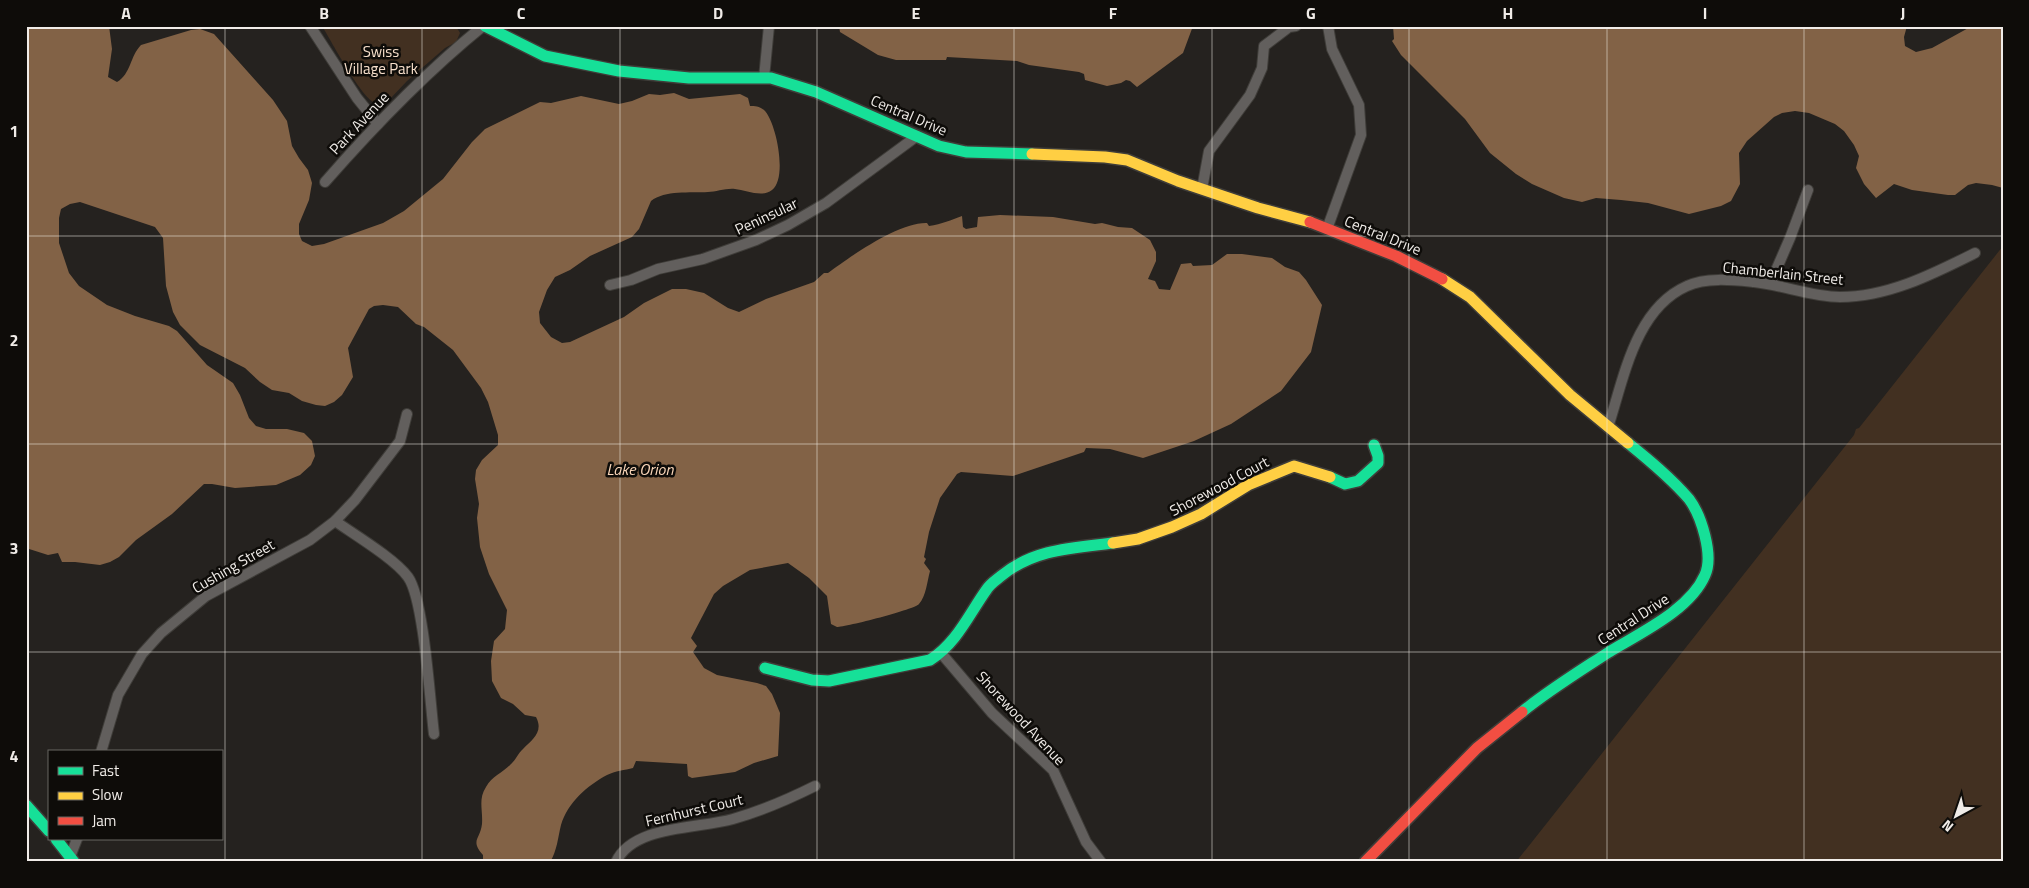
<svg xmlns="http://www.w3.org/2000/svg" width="2029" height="888" viewBox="0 0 2029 888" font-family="'Titillium Web',sans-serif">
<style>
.green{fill:#423021}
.water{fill:#826246}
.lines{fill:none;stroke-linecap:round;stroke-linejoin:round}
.street-casing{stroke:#3f3d39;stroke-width:12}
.fast-casing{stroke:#3f3d39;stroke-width:14}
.slow-casing{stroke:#3f3d39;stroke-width:14}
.jam-casing{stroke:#3f3d39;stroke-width:14}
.street{stroke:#625f5d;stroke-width:10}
.fast{stroke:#16e098;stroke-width:11}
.slow{stroke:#ffcf43;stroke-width:11}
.jam{stroke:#f24e42;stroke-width:11}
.grid{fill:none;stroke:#f0ece8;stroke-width:1;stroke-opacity:0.55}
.labels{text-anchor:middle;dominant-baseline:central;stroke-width:5;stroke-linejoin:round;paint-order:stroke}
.park-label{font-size:15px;fill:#f7dfcb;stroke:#0e0c09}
.street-label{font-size:15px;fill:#f0ece8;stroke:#0e0c09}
.water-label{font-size:16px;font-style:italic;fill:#fcd8bb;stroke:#0e0c09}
.neatline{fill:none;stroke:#f0ece8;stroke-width:2}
.grid-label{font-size:16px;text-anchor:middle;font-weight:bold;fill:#f0ece8}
</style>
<rect width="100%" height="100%" fill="#25221f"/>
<g class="green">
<path d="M 322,26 L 452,26 L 457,28 L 460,33 L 456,42 L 445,48 L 407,81 L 389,100 L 377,104 C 362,100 332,42 322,26 Z"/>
<polygon points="2003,246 2003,862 1516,862 1854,435 1856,429 1859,428"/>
</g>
<g class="water">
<path d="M 26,26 L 109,26 L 112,49 L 108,77 L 117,82 C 131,74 130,56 141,45 L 191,30 L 200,29 L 214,34 L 273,100 L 287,121 L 292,146 L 299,158 L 308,170 L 312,183 L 309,200 L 299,224 L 299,234 L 302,241 L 312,246 L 324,244 L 383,223 L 404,211 L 443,179 L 472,142 L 485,129 L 540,102 L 551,103 L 581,96 L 619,104 L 632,101 L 649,94 L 660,95 L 674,93 L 689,99 L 740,94 L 748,98 L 750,106 C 755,106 759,106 764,110 C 776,121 788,178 772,190 C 762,198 746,190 735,189 C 726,188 716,192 708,192 C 690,193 665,190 651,201 L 639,229 L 632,237 L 590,256 L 570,270 L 555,277 L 547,290 L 539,312 L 540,323 L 551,337 L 562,343 L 570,342 L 624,317 L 644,303 L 672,289 L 686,289 L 704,293 L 728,308 L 739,312 L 766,299 L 814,282 L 824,273 L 828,273 C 851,256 899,222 927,223 L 929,226 C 942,224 951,220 962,216 L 963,227 L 966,229 L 977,227 L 978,217 L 1000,215 L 1053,217 L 1095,224 L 1102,223 L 1118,227 L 1132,228 L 1150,240 L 1156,252 L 1156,261 L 1148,279 L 1155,281 L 1159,289 L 1170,290 L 1181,264 L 1191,263 L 1193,266 L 1212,265 L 1227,254 L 1242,254 L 1272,258 L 1285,267 L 1299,272 L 1306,280 L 1322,305 L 1311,352 L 1281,391 L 1231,424 L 1194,441 L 1143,458 L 1110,449 L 1086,448 L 1084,452 L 1013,476 L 961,472 L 957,474 L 940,498 L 929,532 L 924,557 L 926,559 L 924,563 L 930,571 C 927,582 926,596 919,604 C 916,609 846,627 837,627 L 831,624 L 827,596 L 809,578 L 788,563 L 750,570 L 723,586 L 714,594 L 691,638 L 697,646 L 693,652 L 704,668 L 717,675 L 757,683 L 766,686 L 772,694 L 780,713 L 778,756 L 754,763 L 735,772 L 692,778 L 688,776 L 687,764 L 636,761 L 633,768 C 625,770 615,771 607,775 C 587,786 568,802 561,825 C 558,837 557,851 550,862 L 483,862 L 483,855 C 470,840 480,840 482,824 C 483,810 478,799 486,787 C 492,776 504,772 511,764 C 516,760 518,753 523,749 C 532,740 544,732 536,717 L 525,715 L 513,704 L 501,698 L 492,681 L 491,661 L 494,641 L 505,629 L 507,610 L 489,574 L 480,547 L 477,518 L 479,504 L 475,479 L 476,470 L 482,460 L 498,445 L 498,435 L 488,402 L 481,388 L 453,350 L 424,327 L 416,324 L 398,307 L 383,305 L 374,306 L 369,309 L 348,348 L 353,377 L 342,395 L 334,402 L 325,406 L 316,405 L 302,401 L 289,393 L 272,390 L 260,382 L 245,368 L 200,345 L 180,325 L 173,312 L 166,286 L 163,238 L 155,227 L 80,202 L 70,204 L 61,209 L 59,218 L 59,243 L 69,273 L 79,286 L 107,305 L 135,316 L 169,326 L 177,331 L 207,365 L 233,383 L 240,395 L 249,418 L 256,426 L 266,429 L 287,429 L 304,433 L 312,441 L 315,456 L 311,465 L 300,475 L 276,485 L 235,488 L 212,484 L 204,484 L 172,514 L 136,540 L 119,557 L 110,562 L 100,565 L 75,562 L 62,562 L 58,553 L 48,555 L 26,548 Z"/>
<polygon points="839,26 1193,26 1183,53 1137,87 1130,81 1126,80 1121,83 1107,86 1085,80 1084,74 1079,72 1029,65 1017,61 947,57 946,60 896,60 878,55 840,32"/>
<polygon points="1393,26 1907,26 1904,37 1905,46 1916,52 1932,48 1972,26 2003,26 2003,188 1992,185 1976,183 1968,185 1955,195 1948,195 1912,190 1894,184 1876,198 1864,184 1856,168 1859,156 1854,145 1844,131 1835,124 1809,113 1795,111 1782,113 1774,117 1747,141 1739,153 1740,184 1731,201 1721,206 1689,214 1648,203 1621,200 1596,198 1582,202 1564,198 1532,184 1516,174 1490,153 1465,119 1401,55 1392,41 1394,39"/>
</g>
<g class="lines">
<defs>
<g id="street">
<polyline points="310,26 357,98 378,124"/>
<polyline points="764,78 769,26"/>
<path d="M 325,182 C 374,126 425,73 483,26"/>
<polyline points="1202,189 1209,151 1250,95 1262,68 1264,46 1289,27 1296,26"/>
<polyline points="1327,229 1361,135 1359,105 1332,49 1328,26"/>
<polyline points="1770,284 1790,238 1808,190"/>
<polyline points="610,285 631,280 658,269 703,259 756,240 788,225 826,203 917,136"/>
<path d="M 1608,427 C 1624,378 1635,309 1687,286 C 1706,277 1733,280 1754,282 C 1783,285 1811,297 1840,297 C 1888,297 1933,274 1975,253"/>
<path d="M 335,521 C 355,535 395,559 408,577 C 424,599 430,702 434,734"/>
<polyline points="941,653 992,713 1053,770 1086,842 1101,862"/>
<polyline points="101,752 118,695 142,654 161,633 206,596 310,540 335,521 355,500 400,441 407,414"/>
<polyline points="70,857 77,839"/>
<path d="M 616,862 C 633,825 698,829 733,819 C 761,811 789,799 815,786"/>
</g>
<g id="fast">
<polyline points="485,26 545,56 619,71 689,78 771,78 816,92 939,146 966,152 1032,154"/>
<polyline points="1330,477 1345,484 1358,481 1378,463 1378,456 1374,445"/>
<path d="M 765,668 L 812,680 L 829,681 L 930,660 C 957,643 969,614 987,589 C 990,584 996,580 1001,576 C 1034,549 1072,548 1113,543"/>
<path d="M 1522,712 C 1549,690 1580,671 1609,652 C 1640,633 1690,610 1705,575 C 1714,555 1701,515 1689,499 C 1671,478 1649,460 1628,443"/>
<polyline points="26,805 49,831"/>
<polyline points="56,839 74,862"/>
</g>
<g id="slow">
<polyline points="1032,154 1105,157 1127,160 1178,181 1258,208 1310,222"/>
<polyline points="1442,279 1470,297 1570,395 1628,443"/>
<polyline points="1113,543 1138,539 1172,527 1201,514 1248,485 1294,466 1330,477"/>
</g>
<g id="jam">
<polyline points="1310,222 1396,256 1442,279"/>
<polyline points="1365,862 1477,748 1522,712"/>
</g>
</defs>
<use href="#street" class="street-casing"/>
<use href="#fast" class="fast-casing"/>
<use href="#slow" class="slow-casing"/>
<use href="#jam" class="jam-casing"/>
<use href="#street" class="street"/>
<use href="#fast" class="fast"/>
<use href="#slow" class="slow"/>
<use href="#jam" class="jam"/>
</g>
<path class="grid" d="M 225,26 L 225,862M 422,26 L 422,862M 620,26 L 620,862M 817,26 L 817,862M 1014,26 L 1014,862M 1212,26 L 1212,862M 1409,26 L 1409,862M 1607,26 L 1607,862M 1804,26 L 1804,862M 26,236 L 2003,236M 26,444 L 2003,444M 26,652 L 2003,652"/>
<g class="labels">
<g class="park-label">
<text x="381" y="51">Swiss<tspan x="381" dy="17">Village Park</tspan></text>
</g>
<g class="street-label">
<text transform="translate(909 115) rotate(23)">Central Drive</text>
<text transform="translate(359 123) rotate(-47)">Park Avenue</text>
<text transform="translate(766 216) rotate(-25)">Peninsular</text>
<text transform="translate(1383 235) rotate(22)">Central Drive</text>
<text transform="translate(1783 273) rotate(6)">Chamberlain Street</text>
<text transform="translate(1219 486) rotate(-28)">Shorewood Court</text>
<text transform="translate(233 566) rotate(-30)">Cushing Street</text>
<text transform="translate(1633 619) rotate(-33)">Central Drive</text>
<text transform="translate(1021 718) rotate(47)">Shorewood Avenue</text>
<text transform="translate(694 810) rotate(-13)">Fernhurst Court</text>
</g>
<g class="water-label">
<text x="640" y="469">Lake Orion</text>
</g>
</g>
<rect width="2029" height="888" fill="none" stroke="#0e0c09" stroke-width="55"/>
<rect x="48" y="750" width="175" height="90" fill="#0e0c09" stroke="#686662"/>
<rect x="58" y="767" width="25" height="8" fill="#16e098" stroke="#686662"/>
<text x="92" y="776" font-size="15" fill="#f0ece8">Fast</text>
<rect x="58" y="792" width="25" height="8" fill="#ffcf43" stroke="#686662"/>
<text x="92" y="800" font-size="15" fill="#f0ece8">Slow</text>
<rect x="58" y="817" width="25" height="8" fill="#f24e42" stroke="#686662"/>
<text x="92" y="826" font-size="15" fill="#f0ece8">Jam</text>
<g transform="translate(1956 816) rotate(220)" stroke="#0e0c09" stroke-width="4" paint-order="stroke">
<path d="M0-4L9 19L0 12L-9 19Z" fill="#f0ece8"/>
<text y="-8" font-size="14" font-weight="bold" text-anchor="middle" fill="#f0ece8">N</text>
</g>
<rect x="28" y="28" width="1974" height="832" class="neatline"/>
<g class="grid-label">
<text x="126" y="19">A</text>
<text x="324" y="19">B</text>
<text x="521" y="19">C</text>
<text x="718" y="19">D</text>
<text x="916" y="19">E</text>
<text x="1113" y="19">F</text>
<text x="1311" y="19">G</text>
<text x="1508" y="19">H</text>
<text x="1705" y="19">I</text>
<text x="1903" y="19">J</text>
<text x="14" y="137">1</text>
<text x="14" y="346">2</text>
<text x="14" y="554">3</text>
<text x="14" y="762">4</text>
</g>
</svg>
